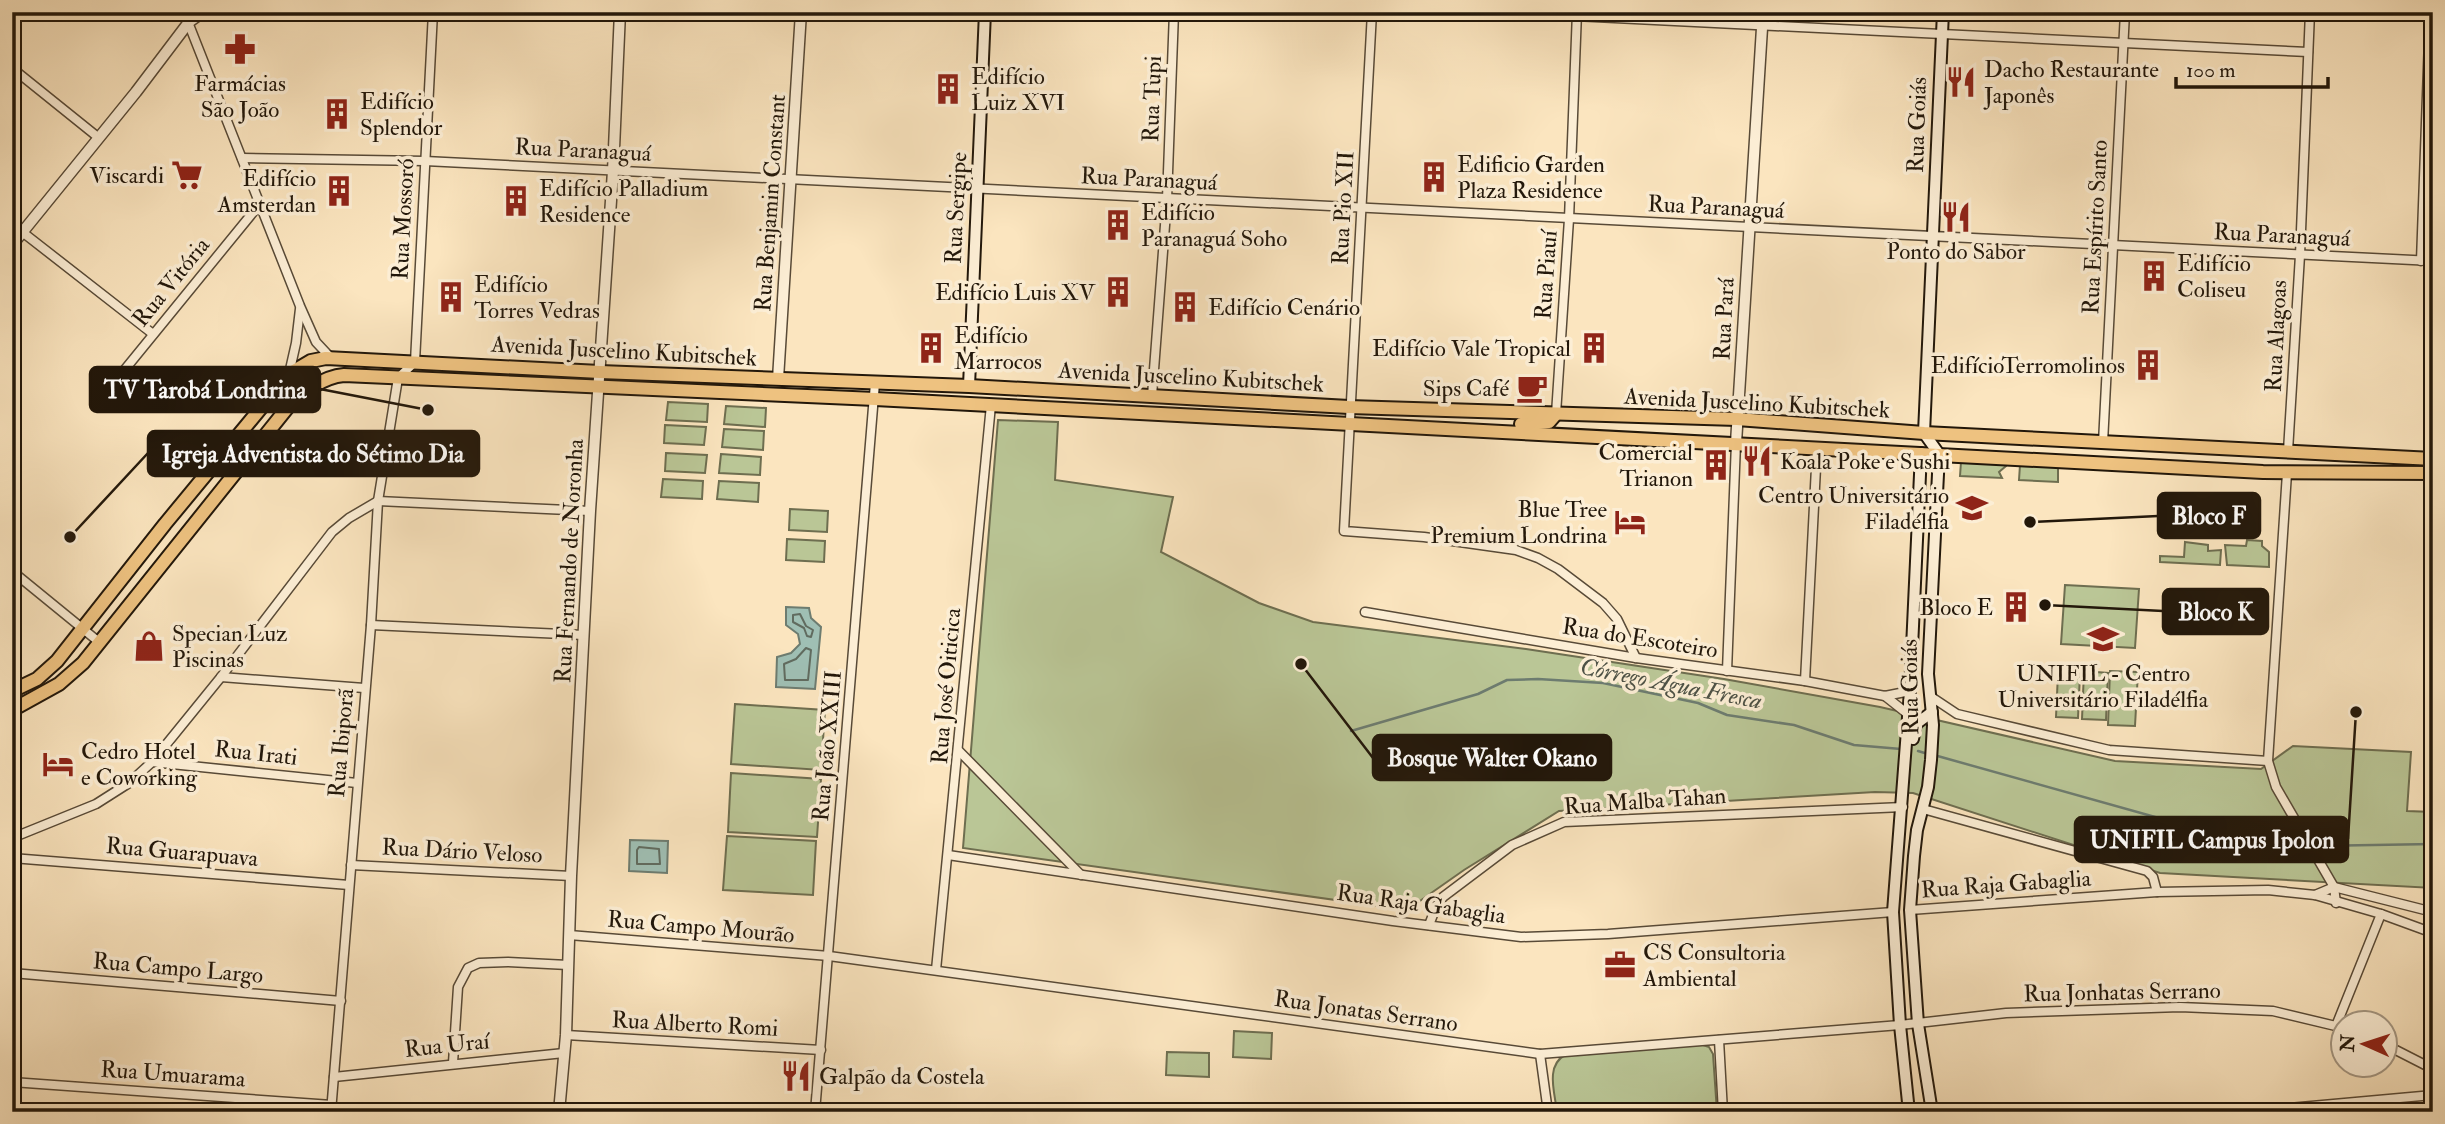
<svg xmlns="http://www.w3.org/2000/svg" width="2445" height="1124" viewBox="0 0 2445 1124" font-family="'IM FELL Double Pica',serif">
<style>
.green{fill:#bac696;stroke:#6e6e50;stroke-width:2}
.water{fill:#9fbfb4;stroke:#6d7c70;stroke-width:2}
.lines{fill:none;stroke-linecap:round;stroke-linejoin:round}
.shore{stroke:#606b5f;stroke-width:2}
.stream{stroke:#6d7c70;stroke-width:2.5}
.minor-casing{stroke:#584a37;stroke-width:11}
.tertiary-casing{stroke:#584a37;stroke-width:13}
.secondary-casing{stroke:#22170a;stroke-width:14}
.primary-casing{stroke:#22170a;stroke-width:16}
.minor{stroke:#fceed5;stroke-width:8}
.tertiary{stroke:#fceed5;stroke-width:10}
.secondary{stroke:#fceed5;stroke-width:10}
.primary{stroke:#eec280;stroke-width:12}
.labels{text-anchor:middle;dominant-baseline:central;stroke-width:7;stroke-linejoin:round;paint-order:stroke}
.poi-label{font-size:23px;fill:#22170a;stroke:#fceed5;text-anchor:start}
.street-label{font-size:23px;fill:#22170a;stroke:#fceed5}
.water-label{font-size:24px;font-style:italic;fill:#4e5246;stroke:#fceed5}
.leader{fill:none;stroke:#22170a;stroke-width:2.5}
.callout-dot{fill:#22170a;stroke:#fceed5;stroke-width:2.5}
.callout{fill:#22170a;stroke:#22170a;stroke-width:2.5}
.callout-label{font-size:24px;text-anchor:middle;font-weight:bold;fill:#fff}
</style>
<rect width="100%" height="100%" fill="#fbe5bf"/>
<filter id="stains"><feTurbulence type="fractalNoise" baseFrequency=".00286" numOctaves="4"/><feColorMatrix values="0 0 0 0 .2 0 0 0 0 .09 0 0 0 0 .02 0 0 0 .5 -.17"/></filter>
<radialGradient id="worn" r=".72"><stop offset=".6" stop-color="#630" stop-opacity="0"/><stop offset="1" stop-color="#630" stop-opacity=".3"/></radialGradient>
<g class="green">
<polygon points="668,402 708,404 707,422 666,420"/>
<polygon points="726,406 766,408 765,427 724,424"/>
<polygon points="998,420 1058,422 1055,480 1173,497 1161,552 1259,603 1313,622 1526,649 1724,679 1880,707 2115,761 2261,769 2293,746 2411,752 2407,811 2433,812 2433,888 2160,873 1913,793 1875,792 1559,811 1464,870 1407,910 963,848"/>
<polygon points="665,425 706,427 704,445 664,443"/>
<polygon points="724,429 764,431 763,450 722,447"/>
<polygon points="666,453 707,455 705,473 665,471"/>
<polygon points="721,454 761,457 760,475 719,473"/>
<polygon points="1961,462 2006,464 2006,466 1999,472 2002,478 1960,476"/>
<polygon points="2020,465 2058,467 2058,482 2019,480"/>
<polygon points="663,479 703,481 702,499 661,497"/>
<polygon points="719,481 759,483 758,502 717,499"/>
<polygon points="790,509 828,511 827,532 789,530"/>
<polygon points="787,539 825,541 824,562 786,560"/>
<polygon points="2247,540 2262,541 2262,546 2269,552 2269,567 2227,565 2225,545 2246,546"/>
<polygon points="2185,542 2208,545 2208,551 2221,550 2220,565 2160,562 2160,556 2184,557"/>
<polygon points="2065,585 2139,589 2135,648 2061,644"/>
<polygon points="2084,671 2108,673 2106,720 2082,719"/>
<polygon points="2110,671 2138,672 2135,726 2108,725"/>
<polygon points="2058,673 2080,674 2078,718 2056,717"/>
<polygon points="735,704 825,710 821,770 731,764"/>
<polygon points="731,773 821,779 817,837 728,832"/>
<polygon points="727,836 816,841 813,895 723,890"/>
<polygon points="1234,1031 1272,1033 1271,1059 1233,1057"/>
<path d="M 1700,1044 L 1709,1047 L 1713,1054 L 1717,1112 L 1557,1112 C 1555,1093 1545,1066 1565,1055 Z"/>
<polygon points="1167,1052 1209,1053 1209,1077 1166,1075"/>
</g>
<g class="water">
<polygon points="786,607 809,608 811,618 821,627 815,689 776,687 777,657 791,653 800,644 798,634 786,625"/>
<polygon points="630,840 668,841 667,873 629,871"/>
</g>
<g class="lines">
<g class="shore">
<polygon points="800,614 806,626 813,630 811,637 807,636 804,628 793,622 793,615"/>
<polygon points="806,648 811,650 808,680 785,680 784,664 796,659"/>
<polygon points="639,847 659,849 660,864 637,864 637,850"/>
</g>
<g class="stream">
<polyline points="1351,731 1478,694 1507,680 1538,679 1603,683 1698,703 1727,715 1794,725 1854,745 1901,749"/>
<polyline points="1918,751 1928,754"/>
<polyline points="1934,755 2173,822 2240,829 2269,844 2308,846"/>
<polyline points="2314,846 2433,844"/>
</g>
<defs>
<g id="minor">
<polyline points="184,12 300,306 316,342 331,358"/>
<polyline points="1372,12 1344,531 1424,537 1516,550 1538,558 1558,569 1603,603 1617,619 1636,658"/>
<polyline points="1491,12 2308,52"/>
<polyline points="12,68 99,138"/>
<polyline points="242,158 425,161 2433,261"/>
<polyline points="12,224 153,334"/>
<polyline points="2421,261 2430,12"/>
<polyline points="289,374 296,343 300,309"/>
<polyline points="113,384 259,205"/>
<polyline points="1152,396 1167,199 1174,12"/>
<polyline points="1556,414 1569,219 1577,12"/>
<polyline points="2103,443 2125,12"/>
<polyline points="2288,451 2300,255 2310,12"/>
<polyline points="2287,473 2268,761 2276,787 2334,887 2336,903"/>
<polyline points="378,501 590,511"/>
<polyline points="12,571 99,642"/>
<polyline points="1365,612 1636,658 1805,681 1885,696 1910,691"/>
<polyline points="371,625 584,635"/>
<polyline points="1727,671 1736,443"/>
<polyline points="221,677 364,688"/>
<polyline points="1805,681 1817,448"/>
<polyline points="1885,696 1909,715"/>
<polyline points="1930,696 1957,714 2109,750 2268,761"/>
<polyline points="12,724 12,803"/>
<polyline points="959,751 1081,875"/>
<polyline points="152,762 357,783"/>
<polyline points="1923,809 2147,871 2153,877 2157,892"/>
<polyline points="12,838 96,804 129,783 152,762 221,677 332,532 349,518 378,501"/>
<polyline points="948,855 1393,921 1521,937 1608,934 1893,912"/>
<polyline points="12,858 349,885"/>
<polyline points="351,865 571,876"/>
<polyline points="2315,895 2334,887 2433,912"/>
<polyline points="1910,910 2157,892 2268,890 2315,895 2381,914 2433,933"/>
<polyline points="1429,925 1436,907 1443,897 1512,845 1564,822 1903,807"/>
<polyline points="569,935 829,956 1540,1054 1900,1025 2006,1013 2180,1007 2273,1011 2344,1028"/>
<polyline points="936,970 991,405"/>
<polyline points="12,973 341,1001"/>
<polyline points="2336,1026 2381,914"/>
<polyline points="566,1035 821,1050"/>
<polyline points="1719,1040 1723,1112"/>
<polyline points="2386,1045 2433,1069"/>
<polyline points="1540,1054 1548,1112"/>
<polyline points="453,1063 458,987 468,968 479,963 508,962 568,965"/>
<polyline points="334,1077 564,1053"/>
<polyline points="12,1082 332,1105"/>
<polyline points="331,1112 371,625 378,501 398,378 415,362 433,12"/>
<polyline points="815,1112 875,383"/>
<polyline points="2245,1112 2433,1095"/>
</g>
<g id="tertiary">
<polyline points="12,245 136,92 189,22 203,12"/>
<polyline points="778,379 801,12"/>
<polyline points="1736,443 1763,12"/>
<polyline points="559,1112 566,1035 571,876 590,511 613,171 620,12"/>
</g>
<g id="secondary">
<polyline points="969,386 985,12"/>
<polyline points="1913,739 1916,724 1932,712"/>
<polyline points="1909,1112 1900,1025 1893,912 1910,691 1921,453"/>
<polyline points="1932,1112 1918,1024 1910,910 1914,856 1917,830 1928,787 1931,760 1933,725 1928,674 1939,454 1924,433 1943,12"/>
</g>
<g id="primary">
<polyline points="1521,424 1549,422 1556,414"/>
<polyline points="12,691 37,679 57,661 165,524 289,374 311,361 326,358 600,372 969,386 1349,407 1737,419 1924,433 2433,459"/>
<path d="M 12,710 L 59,684 L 83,663 L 288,407 C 304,392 322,377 344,375 L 875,399 L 2263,472 L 2433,473"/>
</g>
</defs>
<use href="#minor" class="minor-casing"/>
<use href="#tertiary" class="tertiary-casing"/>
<use href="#secondary" class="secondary-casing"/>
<use href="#primary" class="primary-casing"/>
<use href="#minor" class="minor"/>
<use href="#tertiary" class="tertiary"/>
<use href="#secondary" class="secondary"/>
<use href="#primary" class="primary"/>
</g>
<defs>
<symbol id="pharmacy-bare" viewBox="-9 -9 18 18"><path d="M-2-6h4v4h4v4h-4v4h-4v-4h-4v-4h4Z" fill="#8f2418" stroke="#fceed5" stroke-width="2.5" paint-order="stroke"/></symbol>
<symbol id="restaurant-bare" viewBox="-9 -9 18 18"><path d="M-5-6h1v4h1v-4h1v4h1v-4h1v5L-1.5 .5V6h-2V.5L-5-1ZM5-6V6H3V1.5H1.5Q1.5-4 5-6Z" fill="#8f2418" stroke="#fceed5" stroke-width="2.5" paint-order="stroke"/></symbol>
<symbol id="building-bare" viewBox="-9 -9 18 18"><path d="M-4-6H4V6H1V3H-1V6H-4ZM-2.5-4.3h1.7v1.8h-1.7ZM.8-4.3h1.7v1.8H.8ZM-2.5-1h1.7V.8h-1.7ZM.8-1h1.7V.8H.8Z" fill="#8f2418" stroke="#fceed5" stroke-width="2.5" paint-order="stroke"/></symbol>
<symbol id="supermarket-bare" viewBox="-9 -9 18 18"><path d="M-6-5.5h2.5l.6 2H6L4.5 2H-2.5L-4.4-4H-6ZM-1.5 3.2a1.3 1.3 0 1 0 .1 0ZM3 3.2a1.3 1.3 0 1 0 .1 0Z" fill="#8f2418" stroke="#fceed5" stroke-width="2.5" paint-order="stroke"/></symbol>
<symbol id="cafe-bare" viewBox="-9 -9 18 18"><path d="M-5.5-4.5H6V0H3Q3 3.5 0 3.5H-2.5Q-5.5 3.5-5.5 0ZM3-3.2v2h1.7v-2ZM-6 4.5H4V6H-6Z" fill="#8f2418" stroke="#fceed5" stroke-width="2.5" paint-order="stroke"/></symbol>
<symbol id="university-bare" viewBox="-9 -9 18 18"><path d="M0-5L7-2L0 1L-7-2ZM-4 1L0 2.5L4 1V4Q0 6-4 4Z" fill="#8f2418" stroke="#fceed5" stroke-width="2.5" paint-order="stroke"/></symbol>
<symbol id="hotel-bare" viewBox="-9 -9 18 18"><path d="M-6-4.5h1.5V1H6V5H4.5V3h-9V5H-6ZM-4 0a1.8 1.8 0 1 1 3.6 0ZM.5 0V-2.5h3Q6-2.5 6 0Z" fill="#8f2418" stroke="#fceed5" stroke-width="2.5" paint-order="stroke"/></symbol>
<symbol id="shop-bare" viewBox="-9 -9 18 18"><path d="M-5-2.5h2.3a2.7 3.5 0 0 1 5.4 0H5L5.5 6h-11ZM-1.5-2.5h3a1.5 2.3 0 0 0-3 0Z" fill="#8f2418" stroke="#fceed5" stroke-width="2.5" paint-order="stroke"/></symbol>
<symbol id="office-bare" viewBox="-9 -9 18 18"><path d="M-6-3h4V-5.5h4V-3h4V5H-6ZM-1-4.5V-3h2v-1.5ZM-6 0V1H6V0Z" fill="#8f2418" stroke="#fceed5" stroke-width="2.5" paint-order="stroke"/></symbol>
</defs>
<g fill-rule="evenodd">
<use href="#pharmacy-bare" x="218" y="27" width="44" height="44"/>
<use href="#restaurant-bare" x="1939" y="60" width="44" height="44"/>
<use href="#building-bare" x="926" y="67" width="44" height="44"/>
<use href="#building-bare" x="315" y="92" width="44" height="44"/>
<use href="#supermarket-bare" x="165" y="153" width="44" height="44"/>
<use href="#building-bare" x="1412" y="155" width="44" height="44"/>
<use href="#building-bare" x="317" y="169" width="44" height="44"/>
<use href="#building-bare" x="494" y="179" width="44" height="44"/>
<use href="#restaurant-bare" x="1934" y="195" width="44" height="44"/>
<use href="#building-bare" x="1096" y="203" width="44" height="44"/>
<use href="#building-bare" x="2132" y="254" width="44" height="44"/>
<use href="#building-bare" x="1096" y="270" width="44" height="44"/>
<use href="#building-bare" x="429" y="275" width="44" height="44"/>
<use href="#building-bare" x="1163" y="285" width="44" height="44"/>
<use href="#building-bare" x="909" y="326" width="44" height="44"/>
<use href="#building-bare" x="1572" y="326" width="44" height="44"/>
<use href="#building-bare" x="2126" y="343" width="44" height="44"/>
<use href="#cafe-bare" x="1510" y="366" width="44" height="44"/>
<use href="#restaurant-bare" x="1735" y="439" width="44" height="44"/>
<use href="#building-bare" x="1694" y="443" width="44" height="44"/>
<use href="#university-bare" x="1950" y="486" width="44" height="44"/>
<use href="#hotel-bare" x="1608" y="500" width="44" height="44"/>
<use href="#building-bare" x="1994" y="585" width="44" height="44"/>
<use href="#university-bare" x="2081" y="617" width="44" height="44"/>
<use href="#shop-bare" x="127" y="624" width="44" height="44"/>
<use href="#hotel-bare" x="36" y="742" width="44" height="44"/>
<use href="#office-bare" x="1598" y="943" width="44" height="44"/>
<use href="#restaurant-bare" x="774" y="1054" width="44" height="44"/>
</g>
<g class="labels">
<g class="poi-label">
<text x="1984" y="69">Dacho Restaurante<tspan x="1984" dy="26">Japonês</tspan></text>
<text x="971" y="76">Edifício<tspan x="971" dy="26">Luiz XVI</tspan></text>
<text x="240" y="83" text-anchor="middle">Farmácias<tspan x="240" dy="26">São João</tspan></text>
<text x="360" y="101">Edifício<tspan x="360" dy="26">Splendor</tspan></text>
<text x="1457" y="164">Edificio Garden<tspan x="1457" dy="26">Plaza Residence</tspan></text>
<text x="164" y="175" text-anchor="end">Viscardi</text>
<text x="316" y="178" text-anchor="end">Edifício<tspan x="316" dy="26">Amsterdan</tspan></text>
<text x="539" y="188">Edifício Palladium<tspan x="539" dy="26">Residence</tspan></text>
<text x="1141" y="212">Edifício<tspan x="1141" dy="26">Paranaguá Soho</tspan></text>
<text x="1956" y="251" text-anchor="middle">Ponto do Sabor</text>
<text x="2177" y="263">Edifício<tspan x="2177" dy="26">Coliseu</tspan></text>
<text x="474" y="284">Edifício<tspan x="474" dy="26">Torres Vedras</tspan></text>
<text x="1095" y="292" text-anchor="end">Edifício Luis XV</text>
<text x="1208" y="307">Edifício Cenário</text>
<text x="954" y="335">Edifício<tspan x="954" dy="26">Marrocos</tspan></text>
<text x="1571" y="348" text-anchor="end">Edifício Vale Tropical</text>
<text x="2125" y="365" text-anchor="end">EdifícioTerromolinos</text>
<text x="1509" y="388" text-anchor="end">Sips Café</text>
<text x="1693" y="452" text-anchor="end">Comercial<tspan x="1693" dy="26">Trianon</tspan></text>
<text x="1780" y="461">Koala Poke e Sushi</text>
<text x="1949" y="495" text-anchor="end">Centro Universitário<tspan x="1949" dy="26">Filadélfia</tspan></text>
<text x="1607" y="509" text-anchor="end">Blue Tree<tspan x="1607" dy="26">Premium Londrina</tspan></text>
<text x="1993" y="607" text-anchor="end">Bloco E</text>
<text x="172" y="633">Specian Luz<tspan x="172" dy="26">Piscinas</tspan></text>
<text x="2103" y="673" text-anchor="middle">UNIFIL - Centro<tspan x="2103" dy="26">Universitário Filadélfia</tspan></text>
<text x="81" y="751">Cedro Hotel<tspan x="81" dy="26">e Coworking</tspan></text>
<text x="1643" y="952">CS Consultoria<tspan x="1643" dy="26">Ambiental</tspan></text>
<text x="819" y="1076">Galpão da Costela</text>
</g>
<g class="street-label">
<text transform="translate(1152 99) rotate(-88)">Rua Tupi</text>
<text transform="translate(1917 125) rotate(-88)">Rua Goiás</text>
<text transform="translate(583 150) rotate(3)">Rua Paranaguá</text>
<text transform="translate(1149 179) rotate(3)">Rua Paranaguá</text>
<text transform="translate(770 203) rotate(-86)">Rua Benjamin Constant</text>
<text transform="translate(1716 207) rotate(3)">Rua Paranaguá</text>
<text transform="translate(956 208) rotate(-87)">Rua Sergipe</text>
<text transform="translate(1343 208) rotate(-87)">Rua Pio XII</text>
<text transform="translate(403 219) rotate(-87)">Rua Mossoró</text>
<text transform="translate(2095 227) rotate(-87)">Rua Espírito Santo</text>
<text transform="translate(2282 235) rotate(3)">Rua Paranaguá</text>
<text transform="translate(1546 275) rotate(-86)">Rua Piauí</text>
<text transform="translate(171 282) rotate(-51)">Rua Vitória</text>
<text transform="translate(1724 319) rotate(-87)">Rua Pará</text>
<text transform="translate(2276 336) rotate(-87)">Rua Alagoas</text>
<text transform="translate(624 351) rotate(3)">Avenida Juscelino Kubitschek</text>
<text transform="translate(1191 377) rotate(3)">Avenida Juscelino Kubitschek</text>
<text transform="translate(1757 403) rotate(3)">Avenida Juscelino Kubitschek</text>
<text transform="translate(569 561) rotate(-87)">Rua Fernando de Noronha</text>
<text transform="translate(1640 638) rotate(9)">Rua do Escoteiro</text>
<text transform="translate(946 686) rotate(-85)">Rua José Oiticica</text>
<text transform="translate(1910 687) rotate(-91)">Rua Goiás</text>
<text transform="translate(341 743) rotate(-85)">Rua Ibiporã</text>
<text transform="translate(827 746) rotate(-85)">Rua João XXIII</text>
<text transform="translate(256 753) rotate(6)">Rua Irati</text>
<text transform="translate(1645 801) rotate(-4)">Rua Malba Tahan</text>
<text transform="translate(462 851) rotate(3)">Rua Dário Veloso</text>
<text transform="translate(182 852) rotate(5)">Rua Guarapuava</text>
<text transform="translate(2006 884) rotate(-4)">Rua Raja Gabaglia</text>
<text transform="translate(1421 904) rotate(8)">Rua Raja Gabaglia</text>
<text transform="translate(701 927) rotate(5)">Rua Campo Mourão</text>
<text transform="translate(178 968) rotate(5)">Rua Campo Largo</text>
<text transform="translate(2122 992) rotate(-1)">Rua Jonhatas Serrano</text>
<text transform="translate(1366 1011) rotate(8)">Rua Jonatas Serrano</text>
<text transform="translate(695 1024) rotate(3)">Rua Alberto Romi</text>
<text transform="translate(447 1045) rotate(-6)">Rua Uraí</text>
<text transform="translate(173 1074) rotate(4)">Rua Umuarama</text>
</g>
<g class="water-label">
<text transform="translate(1671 684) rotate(11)">Córrego Água Fresca</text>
</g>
</g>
<path class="leader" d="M428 410L320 389M70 537L148 453M2030 522L2158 516M2045 605L2163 611M1301 664L1373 758M2356 712L2348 839"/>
<g class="callout-dot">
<circle cx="428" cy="410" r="7"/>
<circle cx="70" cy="537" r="7"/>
<circle cx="2030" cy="522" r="7"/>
<circle cx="2045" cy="605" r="7"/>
<circle cx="1301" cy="664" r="7"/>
<circle cx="2356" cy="712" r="7"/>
</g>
<g class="callout">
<rect x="90" y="367" width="230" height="45" rx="7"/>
<rect x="148" y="431" width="331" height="45" rx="7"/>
<rect x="2158" y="493" width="102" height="45" rx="7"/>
<rect x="2163" y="589" width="105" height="45" rx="7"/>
<rect x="1373" y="735" width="238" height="45" rx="7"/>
<rect x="2075" y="817" width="273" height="45" rx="7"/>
</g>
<g class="callout-label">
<text x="205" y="398">TV Tarobá Londrina</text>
<text x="313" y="462">Igreja Adventista do Sétimo Dia</text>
<text x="2209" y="524">Bloco F</text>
<text x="2216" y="620">Bloco K</text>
<text x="1492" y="766">Bosque Walter Okano</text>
<text x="2212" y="848">UNIFIL Campus Ipolon</text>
</g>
<rect width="2445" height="1124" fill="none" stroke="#fbe5bf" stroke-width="42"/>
<rect x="14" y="14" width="2417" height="1096" fill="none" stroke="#22170a" stroke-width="3.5"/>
<rect x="21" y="21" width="2403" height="1082" fill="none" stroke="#22170a" stroke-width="2"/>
<g transform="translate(2364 1044) rotate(273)"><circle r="33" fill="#fceed5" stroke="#a59884" stroke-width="2"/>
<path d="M0-5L12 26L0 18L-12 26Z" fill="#8f2418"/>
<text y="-10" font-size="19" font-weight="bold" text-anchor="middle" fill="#22170a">N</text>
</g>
<path d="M2176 77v10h152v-10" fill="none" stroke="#22170a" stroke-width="3.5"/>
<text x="2186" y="77" font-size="21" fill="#22170a" stroke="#fceed5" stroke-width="5" paint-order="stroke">100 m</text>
<rect width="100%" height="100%" filter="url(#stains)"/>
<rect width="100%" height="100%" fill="url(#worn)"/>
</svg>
